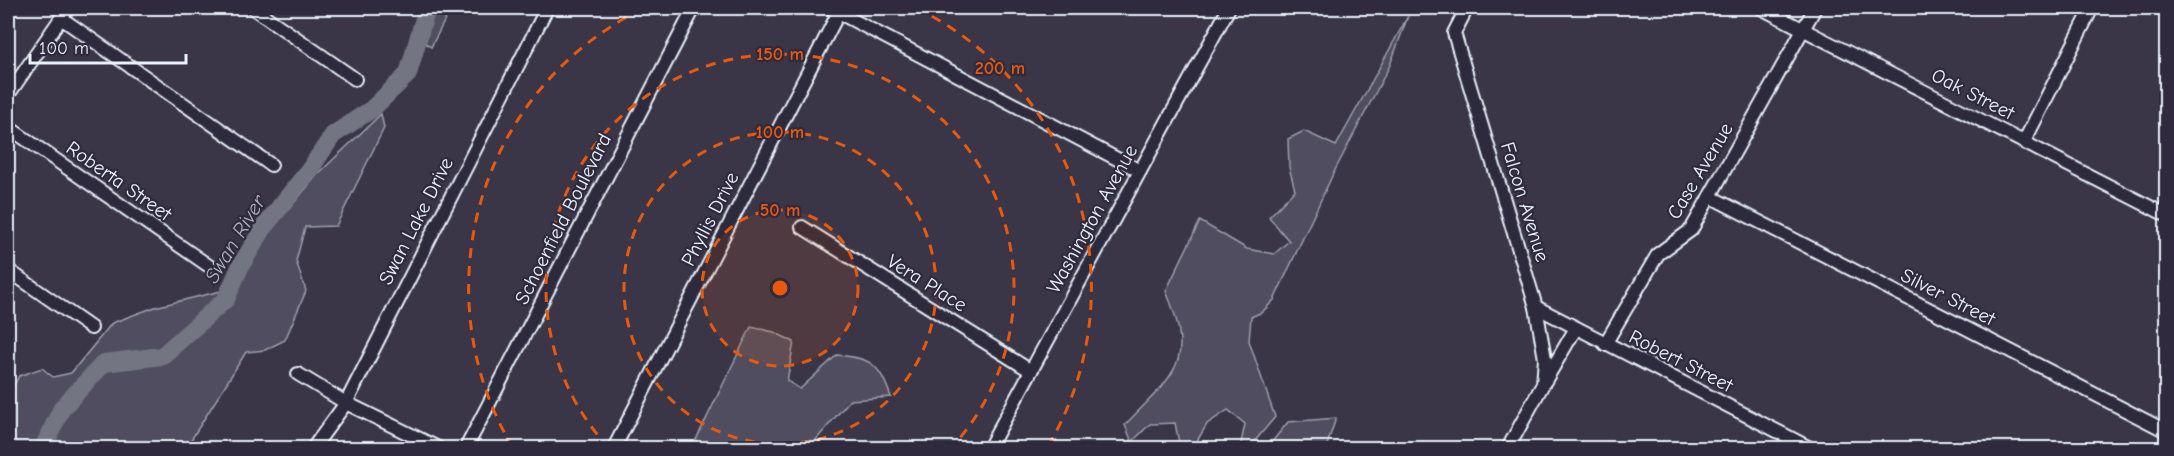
<svg xmlns="http://www.w3.org/2000/svg" width="2174" height="456" viewBox="0 0 2174 456" font-family="'Comic Neue',sans-serif">
<style>
.green{fill:#504e5f;stroke:#9ca0ac;stroke-width:1.5}
.lines{fill:none;stroke-linecap:round;stroke-linejoin:round}
.river{stroke:#737482;stroke-width:18}
.minor-casing{stroke:#e8f1f8;stroke-width:16}
.minor{stroke:#2f2a3d;stroke-width:12}
.ring{fill:none;stroke:#e8590c;stroke-width:3;stroke-dasharray:10 8}
.labels{text-anchor:middle;dominant-baseline:central;stroke-width:4.5;stroke-linejoin:round;paint-order:stroke}
.street-label{font-size:20px;fill:#e8f1f8;stroke:#2f2a3d}
.water-label{font-size:21px;font-style:italic;fill:#aeb2bd;stroke:#2f2a3d}
.centre{fill:#e8590c;stroke:#2f2a3d;stroke-width:3}
.ring-label{font-size:18px;text-anchor:middle;font-weight:bold;fill:#e8590c;stroke:#2f2a3d;stroke-width:4.5;stroke-linejoin:round;paint-order:stroke}
</style>
<rect width="100%" height="100%" fill="#3a3648"/>
<filter id="ink" filterUnits="userSpaceOnUse"><feTurbulence type="fractalNoise" baseFrequency=".0167" numOctaves="2"/><feDisplacementMap in="SourceGraphic" scale="12" xChannelSelector="R" yChannelSelector="G"/><feConvolveMatrix kernelMatrix="1 2 1 2 8 2 1 2 1" color-interpolation-filters="sRGB"/></filter>
<g filter="url(#ink)">
<g class="green">
<polygon points="427,8 451,8 431,47 419,38"/>
<path d="M 1408,16 L 1390,65 L 1333,174 L 1274,300 L 1262,312 L 1251,317 L 1249,341 L 1275,417 L 1249,448 L 1240,448 L 1245,424 L 1228,410 L 1207,424 L 1193,448 L 1180,448 L 1175,423 L 1150,424 L 1132,442 L 1125,425 C 1174,373 1197,365 1166,291 L 1200,221 L 1247,249 L 1274,254 L 1289,241 L 1269,217 L 1295,190 L 1289,167 L 1288,139 L 1304,131 L 1336,146 Z"/>
<polygon points="381,114 384,128 336,226 305,227 296,261 306,291 285,340 265,350 246,352 186,448 8,448 8,396 19,376 42,368 53,377 71,373 112,323 155,307 221,291 317,175"/>
<path d="M 751,327 L 774,332 L 794,342 L 787,381 L 800,389 L 837,355 C 872,358 879,364 891,397 L 850,400 L 809,448 L 697,448 L 693,446 Z"/>
<polygon points="1336,418 1326,448 1267,448 1288,422"/>
</g>
<g class="lines">
<polyline class="river" points="43,448 62,408 104,363 162,356 226,299 241,265 266,224 310,169 333,135 372,109 408,74 427,8"/>
<defs>
<g id="minor">
<polyline points="253,8 355,79"/>
<polyline points="830,8 1140,171"/>
<polyline points="1467,8 1454,33 1536,307 1545,359 1543,384 1508,448"/>
<polyline points="1761,8 2166,215"/>
<polyline points="61,18 271,165"/>
<polyline points="8,95 68,8"/>
<polyline points="8,127 209,266"/>
<polyline points="2024,142 2092,8"/>
<polyline points="1711,197 2166,431"/>
<polyline points="802,227 1031,371"/>
<polyline points="8,270 91,328"/>
<polyline points="1536,307 1810,448"/>
<polyline points="1605,344 1658,254 1691,230 1815,8"/>
<polyline points="298,374 346,403 438,448"/>
<polyline points="1545,381 1576,328"/>
<polyline points="313,448 346,403 547,8"/>
<polyline points="466,448 694,8"/>
<polyline points="614,448 841,8"/>
<polyline points="989,448 1229,8"/>
</g>
</defs>
<use href="#minor" class="minor-casing"/>
<use href="#minor" class="minor"/>
</g>
</g>
<circle cx="780" cy="288" r="78" fill="#e8590c" fill-opacity=".12"/>
<g class="ring">
<circle cx="780" cy="288" r="78"/>
<circle cx="780" cy="288" r="156"/>
<path d="M609 448A234 234 0 1 1 951 448"/>
<path d="M513 448A311 311 0 0 1 644 8M916 8A311 311 0 0 1 1047 448"/>
</g>
<g class="labels">
<g class="street-label">
<text transform="translate(1973 94) rotate(27)">Oak Street</text>
<text transform="translate(1700 171) rotate(-59)">Case Avenue</text>
<text transform="translate(119 181) rotate(35)">Roberta Street</text>
<text transform="translate(1525 202) rotate(73)">Falcon Avenue</text>
<text transform="translate(563 219) rotate(-63)">Schoenfield Boulevard</text>
<text transform="translate(710 219) rotate(-63)">Phyllis Drive</text>
<text transform="translate(1092 219) rotate(-61)">Washington Avenue</text>
<text transform="translate(416 221) rotate(-63)">Swan Lake Drive</text>
<text transform="translate(927 283) rotate(32)">Vera Place</text>
<text transform="translate(1948 297) rotate(27)">Silver Street</text>
<text transform="translate(1681 361) rotate(27)">Robert Street</text>
</g>
<g class="water-label">
<text transform="translate(235 239) rotate(-59)">Swan River</text>
</g>
</g>
<circle cx="780" cy="288" r="9" class="centre"/>
<g class="ring-label">
<text x="780" y="60">150 m</text>
<text x="1000" y="74">200 m</text>
<text x="780" y="138">100 m</text>
<text x="780" y="216">50 m</text>
</g>
<rect width="2174" height="456" fill="none" stroke="#2f2a3d" stroke-width="30"/>
<rect x="15" y="15" width="2144" height="426" fill="none" stroke="#e8f1f8" stroke-width="2" filter="url(#ink)"/>
<path d="M30 54v9h156v-9" fill="none" stroke="#e8f1f8" stroke-width="3"/>
<text x="39" y="54" font-size="18" fill="#e8f1f8" stroke="#2f2a3d" stroke-width="4.5" paint-order="stroke">100 m</text>
</svg>
